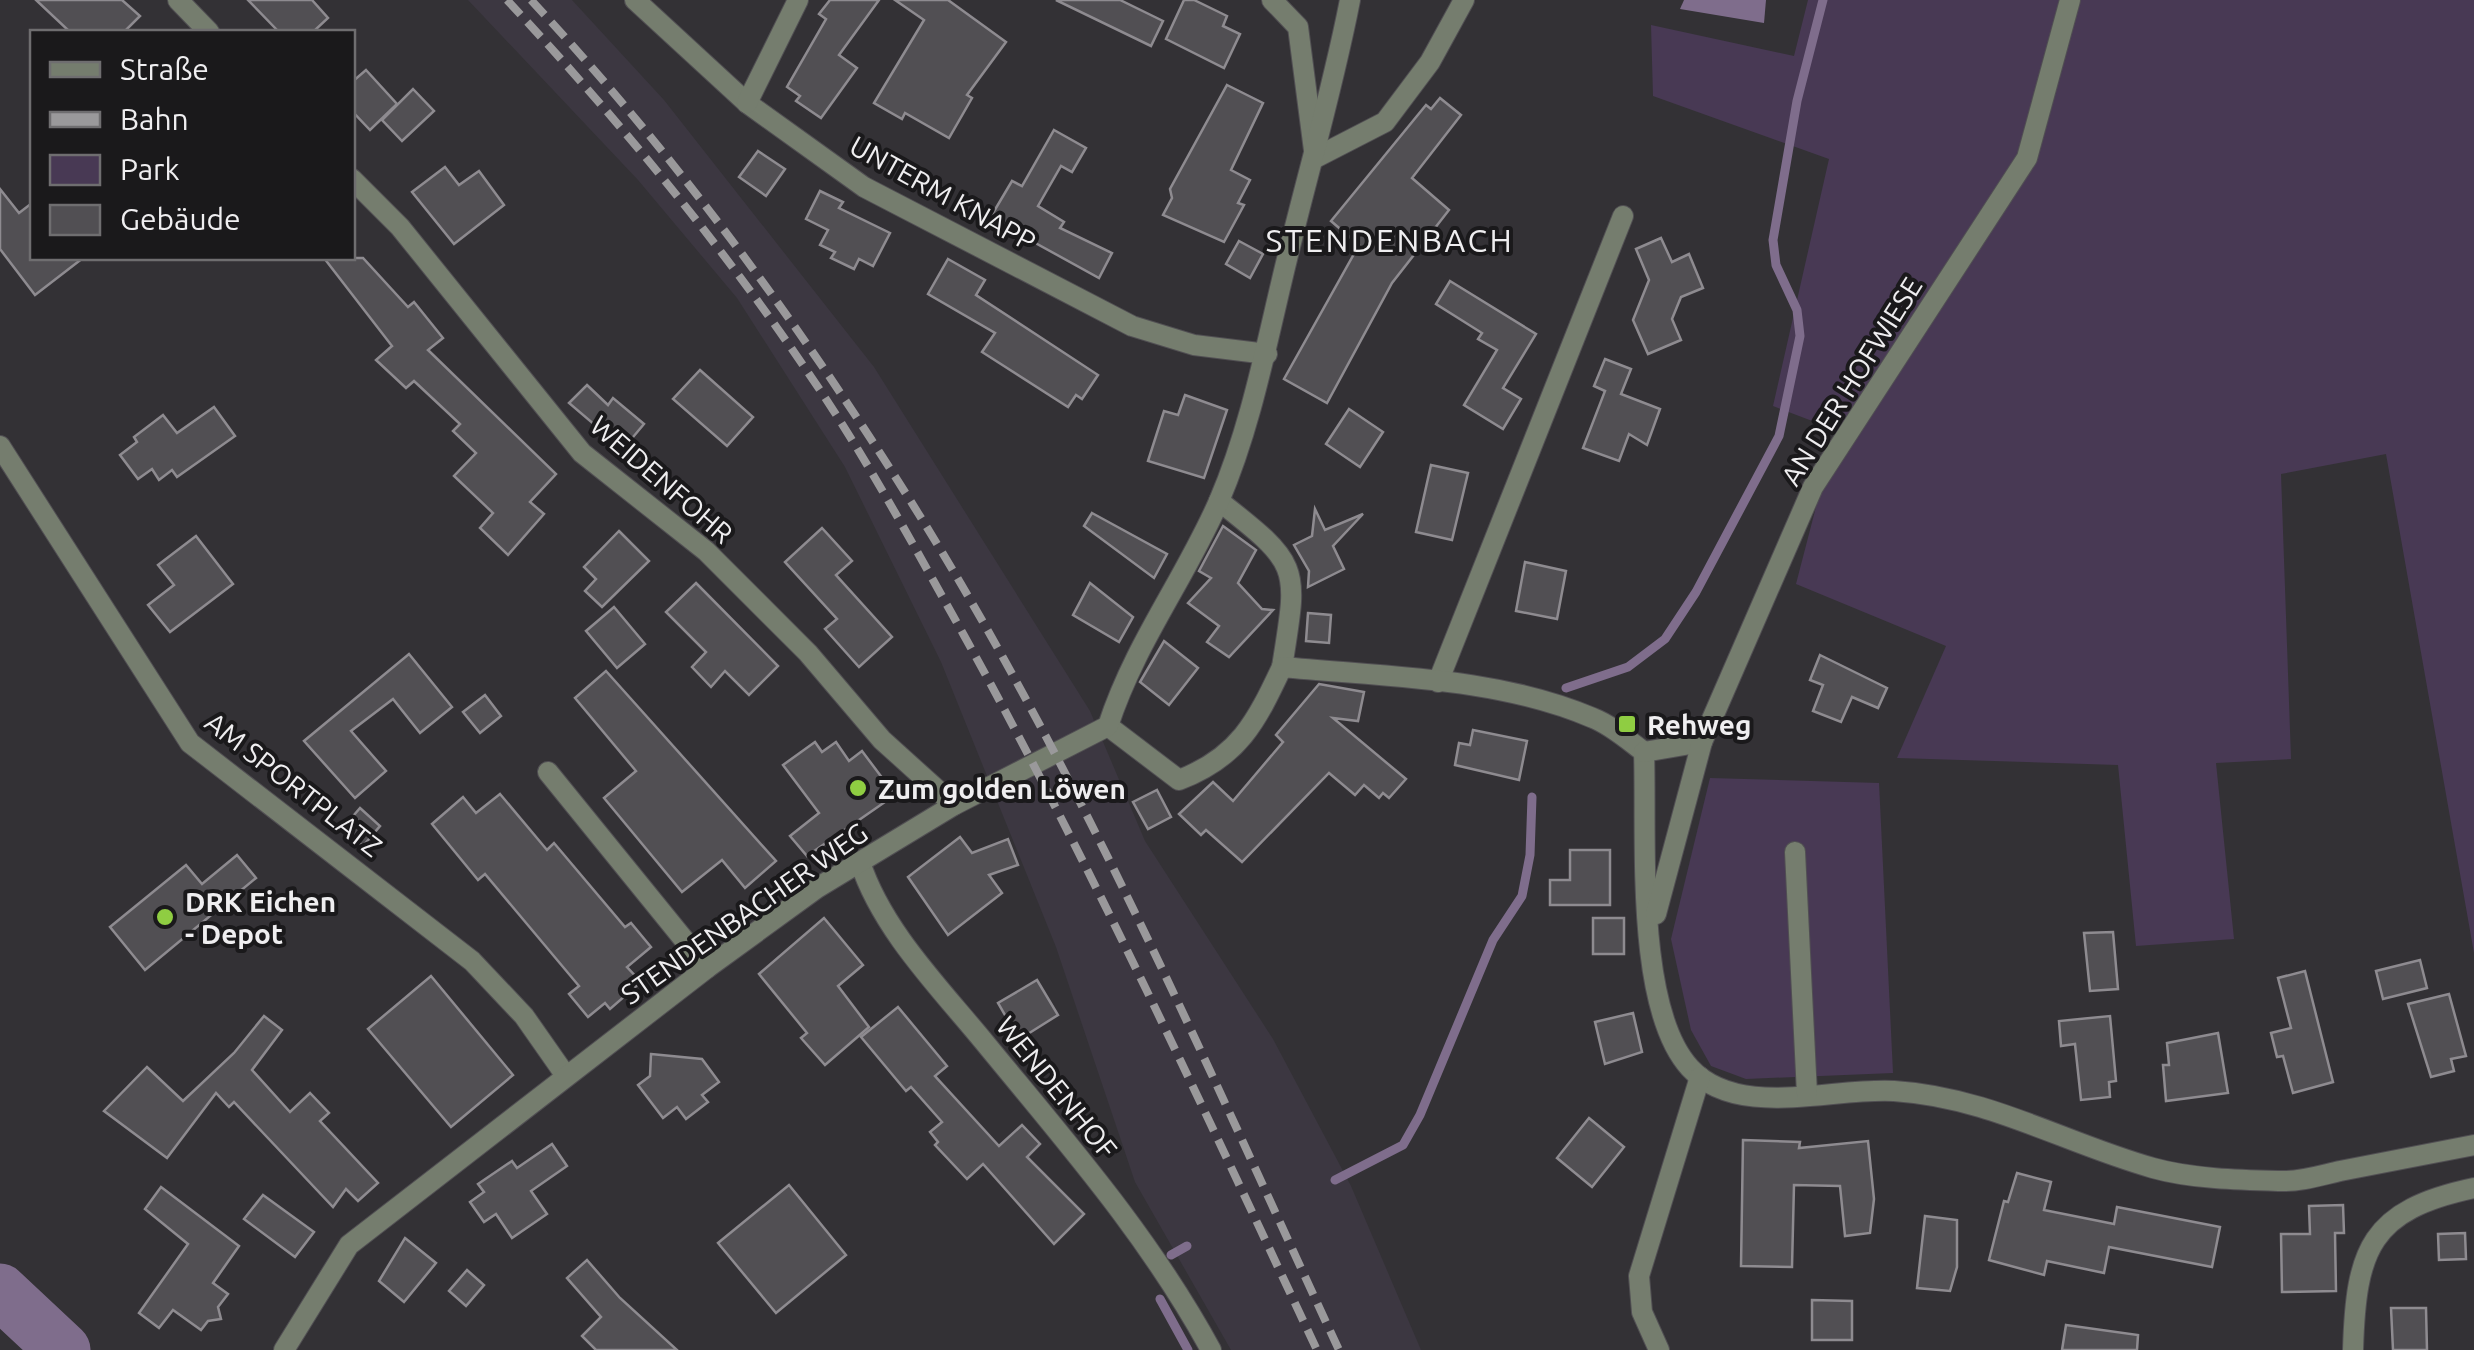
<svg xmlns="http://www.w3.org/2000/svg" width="2474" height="1350" viewBox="0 0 2474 1350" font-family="Ubuntu,sans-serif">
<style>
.built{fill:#3c3741}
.green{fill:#483954}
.water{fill:#7f6d8c}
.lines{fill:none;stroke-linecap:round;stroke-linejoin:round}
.stream{stroke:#7f6d8c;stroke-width:9}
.river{stroke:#7f6d8c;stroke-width:55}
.building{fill:#514f53;stroke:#8e8b90;stroke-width:2.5}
.street-casing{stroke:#514f53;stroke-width:22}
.street{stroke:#757d6e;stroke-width:20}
.rail{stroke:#9a999b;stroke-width:8;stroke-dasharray:20 10;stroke-linecap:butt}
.poi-dot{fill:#8fcd42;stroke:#1a191b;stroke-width:4}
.labels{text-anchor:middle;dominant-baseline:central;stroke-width:8;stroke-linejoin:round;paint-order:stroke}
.street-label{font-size:28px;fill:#efeef0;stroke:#1a191b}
.poi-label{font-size:28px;font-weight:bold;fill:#efeef0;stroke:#1a191b;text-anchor:start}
.quarter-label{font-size:32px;letter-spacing:2.5px;fill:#efeef0;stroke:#1a191b}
</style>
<rect width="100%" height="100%" fill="#333135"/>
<polygon class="built" points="468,0 572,0 664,100 874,367 1090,711 1145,841 1273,1039 1351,1186 1421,1350 1231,1350 1135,1182 1056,947 941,662 845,467 737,298 638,180"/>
<g class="green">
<polygon points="1808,0 2474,0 2474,953 2386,454 2281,474 2291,759 2216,763 2234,939 2136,946 2118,765 1897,758 1946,646 1796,584 1836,430 1773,406 1829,159 1653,96 1651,25 1794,56"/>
<polygon points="1710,778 1879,783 1893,1073 1746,1079 1711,1066 1691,1030 1671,939"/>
</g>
<polygon class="water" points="1684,0 1766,0 1764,23 1680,9"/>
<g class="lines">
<g class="stream">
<polyline points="1566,688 1628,667 1665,639 1696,592 1779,436 1800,336 1797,310 1776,265 1773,240 1797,101 1823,0"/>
<polyline points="1335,1180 1403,1145 1420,1115 1493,940 1522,896 1530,855 1532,797"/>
<polyline points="1171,1255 1187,1246"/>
<polyline points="1160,1299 1188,1350"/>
</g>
<polyline class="river" points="0,1291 63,1350"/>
</g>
<g class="building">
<polygon points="36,0 122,0 140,16 124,32 70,32"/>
<polygon points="248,0 312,0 328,18 313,32 279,32"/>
<polygon points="830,0 879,0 839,55 857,68 821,118 796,101 800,96 787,87 826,19 819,14"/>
<polygon points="895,0 948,0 1006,42 967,95 972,98 949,138 905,113 902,119 874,103 924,20"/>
<polygon points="1056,0 1120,0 1163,21 1151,46"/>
<polygon points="1184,0 1194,0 1227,16 1223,26 1240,34 1224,68 1166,39"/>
<polygon points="366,70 397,104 370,130 352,111 352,82"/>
<polygon points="1227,85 1263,103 1231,170 1250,180 1238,203 1244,205 1224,242 1163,215 1172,198 1170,189"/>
<polygon points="413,89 434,111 402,141 382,120"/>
<polygon points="1440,98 1461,115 1412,178 1449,210 1392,283 1327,403 1284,379 1359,245 1331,221 1426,105 1431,109"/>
<polygon points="1054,130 1086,148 1072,172 1061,166 1038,206 1064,222 1060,228 1112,253 1099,278 990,218 1012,181 1022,186"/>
<polygon points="758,151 785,169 766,196 739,177"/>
<polygon points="445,167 459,185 479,171 504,205 454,244 412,192"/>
<polygon points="0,189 19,213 32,203 32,258 83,258 35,295 0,249"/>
<polygon points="820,191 843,202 839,208 890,233 873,266 859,259 854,269 831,258 835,252 820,245 828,230 806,219"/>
<polygon points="1661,238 1672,262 1689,254 1703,288 1681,297 1672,319 1681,340 1648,354 1633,320 1649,280 1636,249"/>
<polygon points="1239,241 1263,254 1250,278 1226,264"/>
<polygon points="324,258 363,258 408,307 414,302 443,338 428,350 556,474 530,502 544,514 508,555 480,528 493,513 454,476 476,453 453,431 460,424 414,381 406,388 376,360 392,346"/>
<polygon points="948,259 985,280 976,295 1098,375 1082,399 1076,395 1068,407 982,352 995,333 928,294"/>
<polygon points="1450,281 1536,334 1503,388 1521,399 1503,429 1464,405 1497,350 1478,339 1482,333 1436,304"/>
<polygon points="1605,359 1631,369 1621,394 1660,409 1647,445 1629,434 1619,461 1583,448 1605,391 1594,386"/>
<polygon points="700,370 753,417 727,446 673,399"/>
<polygon points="587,385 608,405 613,398 644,424 623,449 569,403"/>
<polygon points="1185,395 1227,410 1204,478 1148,461 1164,411 1178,415"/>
<polygon points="214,407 235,436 177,477 172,470 159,480 152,469 138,479 120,455 137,442 134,437 163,415 177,433"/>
<polygon points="1349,409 1383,432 1360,467 1326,444"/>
<polygon points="1431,465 1468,473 1452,540 1416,532"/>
<polygon points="1315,509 1325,530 1363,514 1333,546 1344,569 1308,587 1309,571 1294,545 1312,536"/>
<polygon points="1092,513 1167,554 1154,578 1084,526"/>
<polygon points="1223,526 1256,550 1238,583 1262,609 1273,610 1229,657 1207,642 1219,626 1188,603 1211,578 1199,571"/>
<polygon points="822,528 852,561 836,575 892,637 859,667 825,629 837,619 785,562"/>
<polygon points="619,531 649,561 602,607 585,591 596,579 584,567"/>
<polygon points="196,536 233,584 170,632 148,605 174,585 158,565"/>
<polygon points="1525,562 1566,571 1557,619 1516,611"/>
<polygon points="696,583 778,666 749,695 725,671 711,687 692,667 706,652 666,612"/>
<polygon points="1090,583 1133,617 1119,642 1073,615"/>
<polygon points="614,607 645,644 617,668 586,631"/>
<polygon points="1308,613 1331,615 1329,643 1306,641"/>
<polygon points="1164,641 1198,668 1169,705 1140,682"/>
<polygon points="409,654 452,707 420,733 393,699 351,731 386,771 355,798 304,741"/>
<polygon points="1820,655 1887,688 1878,708 1852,697 1841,722 1813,711 1823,685 1810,680"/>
<polygon points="606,671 776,861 745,888 722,860 682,892 604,798 636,771 575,698"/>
<polygon points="1319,684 1364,692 1358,721 1333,718 1406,779 1389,798 1383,793 1379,798 1364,785 1355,795 1329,773 1242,862 1206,830 1201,835 1179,814 1213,782 1233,801 1283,742 1276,735"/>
<polygon points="485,695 501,716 480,733 463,712"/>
<polygon points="1473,730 1527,741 1519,780 1455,765 1459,743 1470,745"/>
<polygon points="815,742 822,752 836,742 849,761 862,751 895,795 807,856 790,836 819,813 783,765"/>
<polygon points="1157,790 1171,817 1148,829 1133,802"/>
<polygon points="500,794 547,850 554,843 625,927 631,923 651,947 627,967 641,982 610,1009 605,1003 588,1017 569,994 579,986 485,874 478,880 432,824 463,797 476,813"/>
<polygon points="360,808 380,826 363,846 342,829"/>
<polygon points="960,837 972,853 1008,839 1018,865 989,875 1002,893 948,935 908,877"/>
<polygon points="1570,850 1610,850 1610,905 1550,905 1550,880 1570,880"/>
<polygon points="237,855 256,878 145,970 110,927 186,865 202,884"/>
<polygon points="824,918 863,965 838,986 869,1027 825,1065 801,1038 807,1033 759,974"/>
<rect x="1593" y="918" width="31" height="36"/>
<polygon points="2113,932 2118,989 2090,991 2084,933"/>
<polygon points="2420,960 2427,988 2383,999 2376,971"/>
<polygon points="2305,971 2333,1082 2293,1093 2283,1056 2277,1057 2271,1033 2291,1028 2278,978"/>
<polygon points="431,976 513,1075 451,1127 368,1029"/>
<polygon points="1037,980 1058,1015 1023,1037 1007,1033 1009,1022 998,1003"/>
<polygon points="2449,994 2466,1056 2451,1059 2454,1071 2431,1077 2408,1004"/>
<polygon points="898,1007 947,1066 935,1076 999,1146 1022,1125 1040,1144 1027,1157 1084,1214 1054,1244 983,1164 967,1179 935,1145 938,1142 930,1132 942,1122 911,1087 906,1091 861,1037"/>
<polygon points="1633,1013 1642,1052 1605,1064 1595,1022"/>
<polygon points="264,1016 282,1030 252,1070 290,1112 310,1093 329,1113 320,1121 378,1183 358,1201 346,1189 333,1207 234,1102 229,1107 216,1093 167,1158 104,1111 147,1067 183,1101 234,1053"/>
<polygon points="2110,1016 2116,1081 2109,1082 2110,1097 2081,1100 2075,1044 2061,1046 2059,1021"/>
<polygon points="2218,1033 2228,1093 2166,1101 2163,1065 2169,1065 2167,1043"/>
<polygon points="651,1054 702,1059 719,1082 702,1095 708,1102 686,1119 677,1107 663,1118 638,1085 650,1076"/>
<polygon points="1589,1118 1624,1147 1592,1187 1557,1158"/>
<polygon points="1743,1140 1800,1142 1799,1148 1868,1141 1874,1199 1870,1233 1845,1236 1840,1186 1794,1185 1792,1267 1741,1266"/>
<polygon points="552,1144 567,1166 531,1191 547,1214 512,1238 496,1214 484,1222 470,1202 484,1192 478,1184 512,1161 517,1168"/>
<polygon points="2017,1173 2051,1182 2044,1210 2114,1224 2117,1207 2220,1227 2212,1267 2109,1247 2104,1273 2047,1261 2044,1275 1989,1260 2004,1201 2008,1202"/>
<polygon points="789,1185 846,1255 776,1313 718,1243"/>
<polygon points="161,1187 239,1246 213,1283 228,1294 218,1307 221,1319 208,1321 201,1330 173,1310 159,1328 139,1313 188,1244 145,1209"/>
<polygon points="263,1195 314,1232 295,1257 244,1219"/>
<polygon points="2343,1205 2344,1233 2335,1233 2336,1291 2282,1292 2281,1234 2310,1234 2309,1206"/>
<polygon points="1925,1216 1957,1220 1957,1267 1950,1291 1917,1288"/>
<polygon points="2465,1233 2466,1259 2439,1260 2438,1234"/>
<polygon points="405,1238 436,1263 404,1302 379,1281"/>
<polygon points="587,1260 620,1298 677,1350 596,1350 582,1336 601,1317 567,1278"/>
<polygon points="467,1270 484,1285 466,1306 449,1291"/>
<polygon points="1812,1300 1852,1301 1852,1340 1812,1340"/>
<polygon points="2391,1308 2426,1308 2427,1350 2393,1350"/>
<polygon points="2066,1325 2138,1335 2137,1350 2062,1350"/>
</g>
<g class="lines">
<defs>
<g id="street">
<polyline points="178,0 209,32"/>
<polyline points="635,0 747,103 864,187 1132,326 1194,345 1267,354"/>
<polyline points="1272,0 1298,27 1315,158 1385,122 1430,62 1464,0"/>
<polyline points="747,103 798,0"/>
<polyline points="352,179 400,227 582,453 706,551 808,653 882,740 954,805"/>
<polyline points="0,446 190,743 472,961 524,1016 566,1076"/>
<path d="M 1219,501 C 1302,566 1298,566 1282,667"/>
<polyline points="1438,682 1623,216"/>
<path d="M 1108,726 L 1179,780 C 1239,757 1256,722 1282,667 C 1384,677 1498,677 1593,718 C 1611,725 1628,740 1644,752"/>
<path d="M 1644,752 C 1647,833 1634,1007 1690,1068 C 1738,1120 1832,1087 1894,1091 C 1989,1097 2064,1143 2153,1168 C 2192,1179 2241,1180 2281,1181 C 2300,1182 2322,1175 2340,1171 C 2385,1162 2429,1154 2474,1145"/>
<polyline points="1644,752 1702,742 1813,487 2027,158 2070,0"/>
<polyline points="548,772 707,968"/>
<polyline points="1795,852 1807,1094"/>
<path d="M 860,862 C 882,930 940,988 985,1043 C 1067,1143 1149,1236 1211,1350"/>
<polyline points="1656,914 1702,742"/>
<path d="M 284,1350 L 349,1245 L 707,968 L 817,888 L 954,805 L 1108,726 C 1135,643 1185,579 1219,501 C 1252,424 1267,340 1287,259 C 1308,172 1333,88 1350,0"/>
<polyline points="1659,1350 1642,1312 1639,1276 1700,1077"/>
<path d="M 2353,1350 C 2356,1249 2370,1210 2474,1188"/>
</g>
</defs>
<use href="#street" class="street-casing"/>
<use href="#street" class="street"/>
<g class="rail">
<path d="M 507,0 C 615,116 718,240 807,371 C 864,453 912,543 961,630 C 1091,864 1203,1108 1317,1350"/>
<path d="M 531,0 C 677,157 805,331 918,513 C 1082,776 1208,1069 1339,1350"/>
</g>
</g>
<g class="poi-dot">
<rect x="1617" y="714" width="20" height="20" rx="5"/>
<circle cx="858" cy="788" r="10"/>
<circle cx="165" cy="917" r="10"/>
</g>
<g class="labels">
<g class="street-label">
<text transform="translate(943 193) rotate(29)">UNTERM KNAPP</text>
<text transform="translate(1851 381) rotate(-58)">AN DER HOFWIESE</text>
<text transform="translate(662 479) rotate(41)">WEIDENFOHR</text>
<text transform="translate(294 784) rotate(38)">AM SPORTPLATZ</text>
<text transform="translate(744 913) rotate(-35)">STENDENBACHER WEG</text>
<text transform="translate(1057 1087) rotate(51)">WENDENHOF</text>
</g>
<g class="poi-label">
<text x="1647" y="724">Rehweg</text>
<text x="878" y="788">Zum golden Löwen</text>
<text x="185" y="901">DRK Eichen<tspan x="185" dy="32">- Depot</tspan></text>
</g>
<g class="quarter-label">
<text x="1390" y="240">STENDENBACH</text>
</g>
</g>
<rect x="30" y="30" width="325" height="230" fill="#1a191b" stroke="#6f6e70" stroke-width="2.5"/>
<rect x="50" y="62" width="50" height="15" fill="#757d6e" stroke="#6f6e70" stroke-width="2.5"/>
<text x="120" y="80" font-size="30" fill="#efeef0">Straße</text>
<rect x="50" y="112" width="50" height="15" fill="#9a999b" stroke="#6f6e70" stroke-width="2.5"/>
<text x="120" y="130" font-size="30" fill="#efeef0">Bahn</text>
<rect x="50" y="155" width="50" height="30" fill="#483954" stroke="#6f6e70" stroke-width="2.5"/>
<text x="120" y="180" font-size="30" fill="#efeef0">Park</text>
<rect x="50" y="205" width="50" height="30" fill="#514f53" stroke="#6f6e70" stroke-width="2.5"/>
<text x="120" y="230" font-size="30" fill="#efeef0">Gebäude</text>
</svg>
